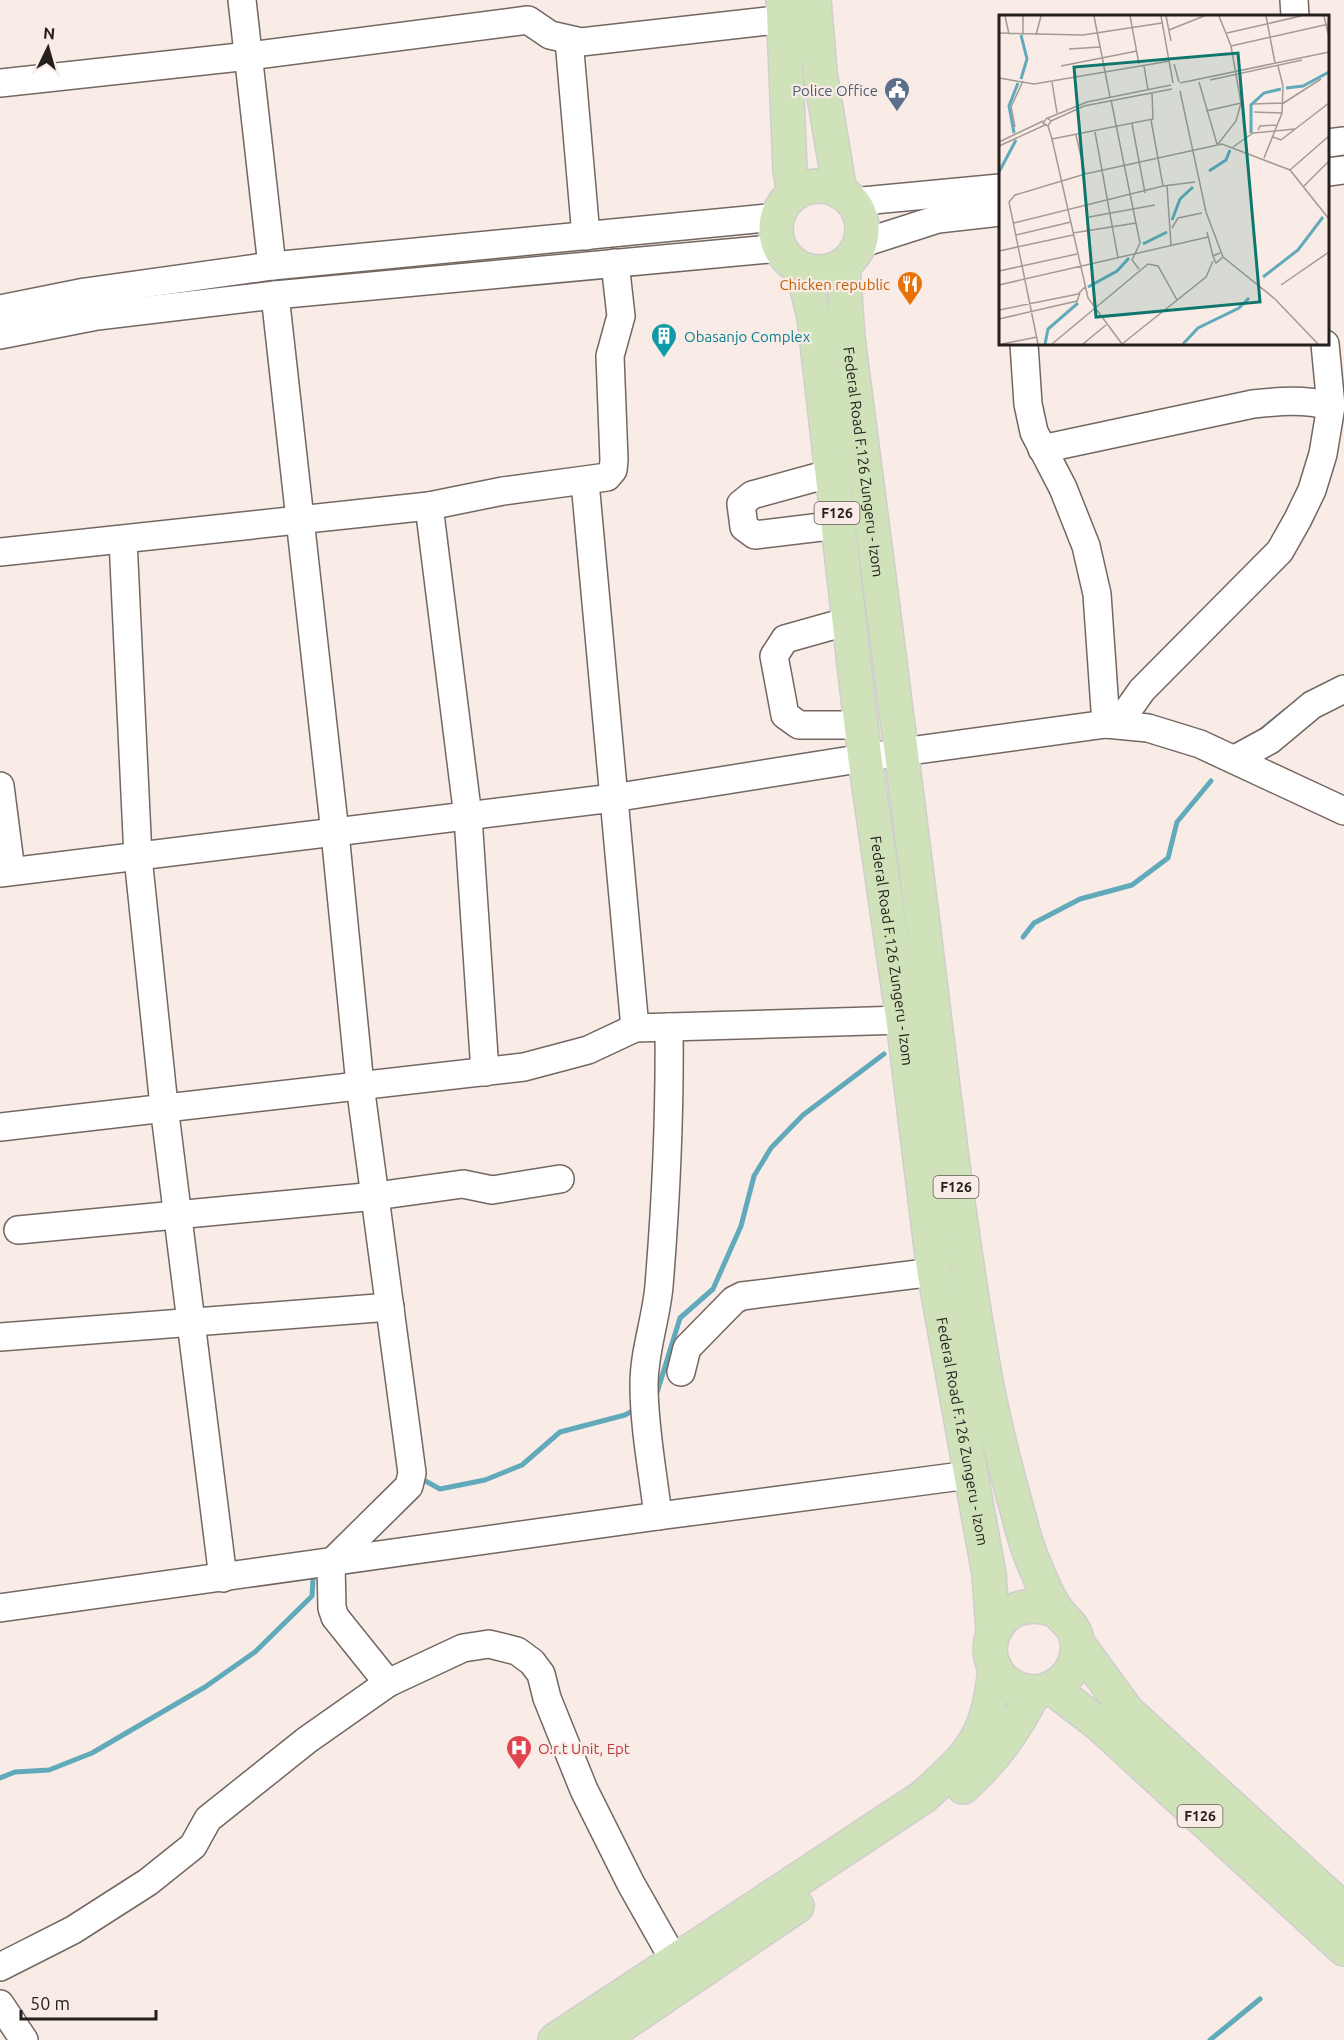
<svg xmlns="http://www.w3.org/2000/svg" width="1344" height="2040" viewBox="0 0 1344 2040" font-family="Ubuntu,sans-serif">
<style>
.lines{fill:none;stroke-linecap:round;stroke-linejoin:round}
.stream{stroke:#61aabb;stroke-width:5}
.minor-casing{stroke:#736762;stroke-width:30}
.major-casing{stroke:#cfcece;stroke-width:36}
.minor{stroke:#fff;stroke-width:27}
.major{stroke:#d0e2ba;stroke-width:33}
.labels{text-anchor:middle;dominant-baseline:central;stroke-width:4.5;stroke-linejoin:round;paint-order:stroke}
.shield{fill:#f9ebe5;stroke:#655d5a;stroke-width:1.5}
.shield-label{font-size:14px;font-weight:bold;fill:#25201e}
.service-label{font-size:15px;fill:#4e5e75;stroke:#f9ebe5;text-anchor:end}
.food-label{font-size:15px;fill:#c56008;stroke:#f9ebe5;text-anchor:end}
.culture-label{font-size:15px;fill:#0d838f;stroke:#f9ebe5;text-anchor:start}
.street-label{font-size:15px;fill:#25201e;stroke:#f9ebe5}
.health-label{font-size:15px;fill:#be3a42;stroke:#f9ebe5;text-anchor:start}
.inset-river{fill:none;stroke:#61aabb;stroke-width:3}
.inset-road{fill:none;stroke:#a49a95;stroke-width:1.5}
.view{fill:#0f766e;fill-opacity:0.15;stroke:#0f766e;stroke-width:3}
.inset-edge{fill:none;stroke:#25201e;stroke-width:3}
</style>
<rect width="100%" height="100%" fill="#f9ebe5"/>
<g class="lines">
<g class="stream">
<polyline points="1258,733 1285,711"/>
<polyline points="1023,937 1034,923 1080,899 1132,885 1168,858 1177,822 1211,781"/>
<polyline points="655,1399 680,1318 713,1289 741,1226 754,1176 771,1148 803,1115 884,1054"/>
<polyline points="420,1478 440,1489 485,1480 522,1465 560,1432 625,1415 636,1409"/>
<polyline points="0,1778 15,1772 49,1770 92,1753 205,1687 255,1652 312,1596 313,1579"/>
<polyline points="1210,2040 1260,1999"/>
</g>
<defs>
<g id="minor">
<polyline points="242,0 272,266"/>
<polyline points="1294,0 1295,16"/>
<polyline points="569,40 586,236"/>
<polyline points="0,83 249,56 528,20 550,35 581,42 785,19"/>
<polyline points="1328,143 1344,141"/>
<polyline points="1328,172 1344,170"/>
<polyline points="852,202 1000,188"/>
<polyline points="860,244 938,219 1000,212"/>
<polyline points="275,295 335,833 360,1085 412,1473 409,1486 331,1563 332,1608 335,1617 388,1683"/>
<polyline points="0,309 85,292 272,266 777,217"/>
<polyline points="0,335 97,316 275,295 780,248"/>
<polyline points="1024,344 1028,404 1034,432 1063,488 1086,546 1097,594 1106,724"/>
<path d="M 1042,449 L 1253,404 C 1281,401 1304,399 1331,406"/>
<polyline points="832,473 752,495 741,504 744,527 755,535 838,525"/>
<polyline points="585,482 635,1028"/>
<polyline points="429,506 468,817 485,1072"/>
<polyline points="123,540 138,857 164,1106 223,1578"/>
<polyline points="0,552 429,506 503,491 607,477 613,470 614,460 610,356 621,316 615,263"/>
<polyline points="849,621 785,639 774,656 785,715 799,725 861,725"/>
<polyline points="1118,724 1142,690 1280,551 1298,519 1312,490 1323,454 1331,406 1325,344"/>
<polyline points="1235,759 1270,740 1312,705 1344,689"/>
<polyline points="0,786 11,871"/>
<polyline points="0,873 613,798 902,752 1106,724 1148,728 1200,744 1344,811"/>
<polyline points="0,1127 524,1067 588,1050 635,1028 903,1020"/>
<polyline points="18,1230 376,1196 463,1184 492,1190 560,1179"/>
<polyline points="0,1337 390,1307"/>
<polyline points="681,1372 687,1348 734,1300 742,1296 934,1272"/>
<path d="M 658,1516 C 653,1473 644,1428 644,1385 C 644,1351 656,1320 659,1286 C 666,1200 670,1114 669,1027"/>
<polyline points="0,1608 658,1516 969,1475"/>
<polyline points="0,1967 73,1930 148,1882 193,1846 208,1819 307,1740 388,1683 463,1648 489,1644 517,1651 532,1662 541,1674 547,1698 584,1790 631,1884 674,1960"/>
<polyline points="0,2004 24,2040"/>
</g>
<g id="major">
<polyline points="783,0 790,170 794,194"/>
<polyline points="814,0 820,72 840,192"/>
<circle cx="819" cy="229" r="43"/>
<path id="s1" d="M 843,265 L 848,338 C 873,531 898,723 922,916 C 941,1070 958,1224 985,1376 C 993,1421 1004,1463 1016,1506 C 1021,1524 1025,1542 1032,1559 C 1039,1575 1046,1595 1056,1609 C 1063,1620 1075,1625 1077,1641 C 1082,1674 1048,1702 1016,1688 C 966,1665 994,1586 1057,1611"/>
<path id="s2" d="M 802,269 L 814,317 L 865,759 L 903,1020 L 934,1272 L 989,1574 L 993,1632"/>
<polyline points="1078,1644 1127,1711 1344,1910"/>
<polyline points="1052,1688 1100,1725 1344,1949"/>
<path d="M 963,1787 C 994,1759 1015,1730 1034,1692"/>
<path d="M 555,2040 L 923,1797 C 973,1752 988,1737 995,1668"/>
<polyline points="600,2040 797,1906"/>
</g>
</defs>
<use href="#minor" class="minor-casing"/>
<use href="#major" class="major-casing"/>
<use href="#minor" class="minor"/>
<use href="#major" class="major"/>
</g>
<defs>
<symbol id="civic-pin" viewBox="-11 -11 22 30"><path d="M0 17L-7.5 6A9.5 9.5 0 1 1 7.5 6Z" fill="#5c6f8a" stroke="#f9ebe5"/><path d="M-.6-6.5H3V-4.5H.6V-3L4-1V1h2V6H-6V1h2V-1L-.6-3ZM-1.2 2.5V6h2.4V2.5Z" fill="#fff"/></symbol>
<symbol id="restaurant-pin" viewBox="-11 -11 22 30"><path d="M0 17L-7.5 6A9.5 9.5 0 1 1 7.5 6Z" fill="#e8710a" stroke="#f9ebe5"/><path d="M-5-6h1v4h1v-4h1v4h1v-4h1v5L-1.5 .5V6h-2V.5L-5-1ZM5-6V6H3V1.5H1.5Q1.5-4 5-6Z" fill="#fff"/></symbol>
<symbol id="building-pin" viewBox="-11 -11 22 30"><path d="M0 17L-7.5 6A9.5 9.5 0 1 1 7.5 6Z" fill="#0f9aa8" stroke="#f9ebe5"/><path d="M-4-6H4V6H1V3H-1V6H-4ZM-2.5-4.3h1.7v1.8h-1.7ZM.8-4.3h1.7v1.8H.8ZM-2.5-1h1.7V.8h-1.7ZM.8-1h1.7V.8H.8Z" fill="#fff"/></symbol>
<symbol id="hospital-pin" viewBox="-11 -11 22 30"><path d="M0 17L-7.5 6A9.5 9.5 0 1 1 7.5 6Z" fill="#e0444e" stroke="#f9ebe5"/><path d="M-5-5h3v3.5h4V-5h3V5h-3V1.5h-4V5h-3Z" fill="#fff"/></symbol>
</defs>
<g fill-rule="evenodd">
<use href="#civic-pin" x="882" y="75" width="30" height="40"/>
<use href="#restaurant-pin" x="895" y="269" width="30" height="40"/>
<use href="#building-pin" x="649" y="321" width="30" height="40"/>
<use href="#hospital-pin" x="504" y="1733" width="30" height="40"/>
</g>
<g class="labels">
<g class="shield">
<rect x="814.5" y="502" width="45" height="22" rx="4.5"/>
<rect x="933.5" y="1176" width="45" height="22" rx="4.5"/>
<rect x="1177.5" y="1805" width="45" height="22" rx="4.5"/>
</g>
<g class="shield-label">
<text x="837" y="513">F126</text>
<text x="956" y="1187">F126</text>
<text x="1200" y="1816">F126</text>
</g>
<g class="service-label">
<text x="878" y="90">Police Office</text>
</g>
<g class="food-label">
<text x="890" y="284">Chicken republic</text>
</g>
<g class="culture-label">
<text x="684" y="336">Obasanjo Complex</text>
</g>
<g class="street-label">
<text stroke="none"><textPath href="#s1" startOffset="198">Federal Road F.126 Zungeru - Izom</textPath></text>
<text stroke="none"><textPath href="#s2" startOffset="688">Federal Road F.126 Zungeru - Izom</textPath></text>
<text stroke="none"><textPath href="#s2" startOffset="1174">Federal Road F.126 Zungeru - Izom</textPath></text>
</g>
<g class="health-label">
<text x="538" y="1748">O.r.t Unit, Ept</text>
</g>
</g>
<g transform="translate(999 15)">
<rect width="330" height="330" fill="#f9ebe5"/>
<path class="inset-river" d="M 22,64 L 28,44 L 22,20M 287,73 L 304,71 L 330,57M 15,118 L 10,91 L 19,68M 252,118 L 252,90 L 265,78 L 282,74M 210,156 L 227,145 L 231,135M 0,157 L 17,125M 173,205 L 181,184 L 194,172M 144,229 L 168,217M 264,262 L 299,235 L 324,202M 89,272 L 118,256 L 130,243M 46,329 L 49,314 L 79,288M 184,329 L 199,313 L 240,293 L 250,283"/>
<path class="inset-road" d="M 6,1 L 10,19M 95,1 L 111,82M 131,1 L 140,49M 162,1 L 174,68M 167,1 L 172,26M 267,1 L 276,48M 325,1 L 330,22M 170,15 L 205,1M 0,18 L 84,20 L 163,8M 228,18 L 302,1M 24,20 L 24,1M 37,20 L 42,1M 232,31 L 330,9M 70,34 L 101,32M 175,49 L 180,67M 62,51 L 138,36M 145,51 L 149,75M 0,63 L 35,69 L 171,46M 211,65 L 303,45M 53,67 L 58,98M 200,67 L 218,129M 181,68 L 330,37M 181,76 L 207,197 L 224,242 L 217,248 L 214,241 L 221,238M 112,85 L 141,228 L 133,245 L 140,254M 255,89 L 283,88M 283,89 L 322,64M 207,96 L 242,88M 255,97 L 283,98M 49,103 L 88,87 L 172,70M 152,105 L 164,171M 52,106 L 85,91 L 173,74M 133,109 L 146,178M 49,111 L 52,106 L 48,103 L 44,108 L 49,111 L 53,124 L 89,283 L 123,329M 16,112 L 12,92 L 24,66M 259,115 L 261,111 L 278,110M 96,117 L 119,243M 77,120 L 86,159M 274,122 L 282,125 L 330,88M 53,124 L 154,104 L 153,78M 0,127 L 44,106M 219,129 L 237,106 L 242,88 L 232,31 L 220,1M 0,131 L 46,110M 234,132 L 254,118 L 296,114M 265,143 L 283,98 L 284,71 L 279,51M 291,155 L 330,121M 168,171 L 172,230M 305,171 L 330,146M 90,202 L 156,190M 15,208 L 164,171 L 196,167M 173,213 L 179,203 L 203,198M 208,217 L 214,241M 74,218 L 137,208M 17,220 L 72,207M 0,236 L 74,220M 224,242 L 276,284 L 319,329M 0,256 L 78,239M 0,270 L 209,222M 282,270 L 330,237M 0,295 L 79,279 L 86,272M 0,304 L 78,286 L 81,278M 3,329 L 38,322M 39,329 L 10,187 L 16,180 L 86,159 L 223,129 L 291,155 L 330,204M 53,329 L 149,249 L 159,251 L 178,285M 84,329 L 107,310M 123,329 L 207,262 L 214,246"/>
<path class="view" d="M 239,38 L 261,287 L 97,302 L 75,52 Z"/>
<rect width="330" height="330" class="inset-edge"/>
</g>
<g transform="translate(48 48) rotate(5)" stroke="#f9ebe5" stroke-width="4.5" paint-order="stroke">
<path d="M0-4.5L10 22L0 15L-10 22Z" fill="#25201e"/>
<text y="-9" font-size="16" font-weight="bold" text-anchor="middle" fill="#25201e">N</text>
</g>
<path d="M21 2010v9h135v-9" fill="none" stroke="#25201e" stroke-width="3"/>
<text x="30" y="2010" font-size="18" fill="#25201e" stroke="#f9ebe5" stroke-width="4.5" paint-order="stroke">50 m</text>
</svg>
